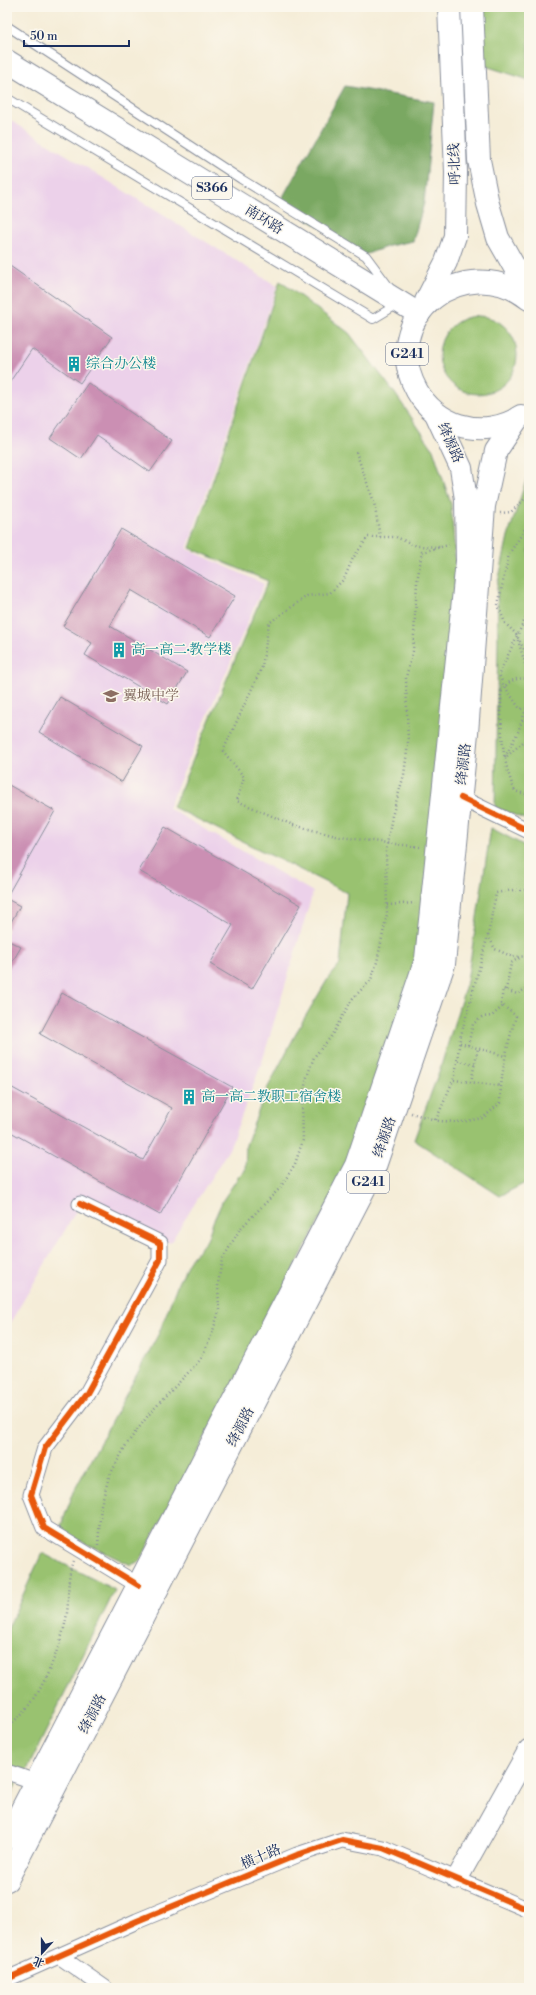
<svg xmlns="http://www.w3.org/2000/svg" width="536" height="1995" viewBox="0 0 536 1995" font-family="'Libre Bodoni','Noto Serif SC',serif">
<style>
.built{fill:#ecd1ea}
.green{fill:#99c26f;stroke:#5a7866}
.forest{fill:#7aa862;stroke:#4a6c60}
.building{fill:#cb8fb3}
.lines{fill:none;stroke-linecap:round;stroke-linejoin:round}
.lane-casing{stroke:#888e9b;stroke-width:10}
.street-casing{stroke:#888e9b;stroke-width:17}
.secondary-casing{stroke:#888e9b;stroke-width:23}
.primary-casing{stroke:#888e9b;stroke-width:24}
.highway-casing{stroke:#888e9b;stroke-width:24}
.path{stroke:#888e9b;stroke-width:2.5;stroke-dasharray:1 3;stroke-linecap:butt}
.lane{stroke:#fff;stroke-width:8}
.street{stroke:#fff;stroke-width:15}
.secondary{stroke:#fff;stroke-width:21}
.primary{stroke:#fff;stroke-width:22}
.highway{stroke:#fff;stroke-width:22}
.cycleway-casing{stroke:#fbf7ec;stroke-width:8}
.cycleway{stroke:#e8590c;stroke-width:6}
.labels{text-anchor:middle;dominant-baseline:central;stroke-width:3;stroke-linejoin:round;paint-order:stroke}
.shield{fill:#fbf7ec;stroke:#5e6b89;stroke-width:1}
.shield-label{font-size:13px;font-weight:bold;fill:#1b2f5e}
.street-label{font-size:14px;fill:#1b2f5e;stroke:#fbf7ec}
.culture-label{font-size:14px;fill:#0d838f;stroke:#fbf7ec;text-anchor:start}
.education-label{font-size:14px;fill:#785e54;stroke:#fbf7ec;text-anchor:start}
</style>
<rect width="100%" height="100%" fill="#fbf7ec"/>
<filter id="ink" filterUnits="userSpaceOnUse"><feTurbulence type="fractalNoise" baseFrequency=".025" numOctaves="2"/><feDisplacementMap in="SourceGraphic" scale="8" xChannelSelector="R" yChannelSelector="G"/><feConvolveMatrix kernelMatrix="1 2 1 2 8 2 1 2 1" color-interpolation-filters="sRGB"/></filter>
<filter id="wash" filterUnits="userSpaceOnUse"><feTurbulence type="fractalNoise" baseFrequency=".012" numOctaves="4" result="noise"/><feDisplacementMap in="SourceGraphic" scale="16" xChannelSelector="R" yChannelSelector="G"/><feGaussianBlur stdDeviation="0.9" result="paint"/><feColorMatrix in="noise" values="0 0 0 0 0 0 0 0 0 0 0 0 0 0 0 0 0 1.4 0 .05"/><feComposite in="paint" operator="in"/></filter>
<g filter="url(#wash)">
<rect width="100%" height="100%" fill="#f5edd8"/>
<polygon class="built" points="7,118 277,286 187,549 264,584 168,808 313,892 262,1062 229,1149 170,1243 84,1198 7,1328"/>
<g class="green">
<polygon points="472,7 529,7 529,80 476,63"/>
<polygon points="280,281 349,333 394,392 433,449 451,504 456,568 425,917 411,987 348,1166 140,1561 131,1565 59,1531 74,1491 159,1333 178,1283 189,1261 207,1240 213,1222 223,1200 239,1176 245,1171 246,1145 265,1093 302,1022 329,977 340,964 347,893 173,807 268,581 190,548"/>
<circle cx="478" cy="355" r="39"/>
<polygon points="529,471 529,821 495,807 498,640 497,587 508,536"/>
<polygon points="491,828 529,848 529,1181 500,1196 414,1140 441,1066 467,981"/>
<polygon points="42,1553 115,1590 27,1770 7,1767 7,1630"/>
<polygon points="7,1780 16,1784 7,1804"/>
</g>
<polygon class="forest" points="345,86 434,102 424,203 413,241 389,246 364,255 280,202"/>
<g id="blocks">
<g class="building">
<polygon points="7,264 112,337 80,383 32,349 7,386"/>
<polygon points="88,383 172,441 150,472 97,435 81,459 50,438"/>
<polygon points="121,529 235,596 210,637 131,590 110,626 187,672 168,704 85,655 92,643 63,626"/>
<polygon points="60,697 143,746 122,782 39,732"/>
<polygon points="7,784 55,811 7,896"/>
<polygon points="165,827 301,905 252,989 210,964 233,925 139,871"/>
<polygon points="7,899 20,906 7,929"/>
<polygon points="7,940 21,947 7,971"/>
<polygon points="62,993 232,1087 160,1215 7,1130 7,1085 143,1160 172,1108 40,1034"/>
</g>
</g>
</g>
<g filter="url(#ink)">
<use href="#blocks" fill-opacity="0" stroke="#888e9b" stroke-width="1"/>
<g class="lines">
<defs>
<g id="lane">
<polyline points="7,26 241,179 366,256 389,287"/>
<polyline points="7,98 373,319 398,304"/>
</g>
<g id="street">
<polyline points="461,798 529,831"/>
<polyline points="80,1204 160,1243 160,1260 87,1393 45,1448 31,1495 44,1528 138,1585"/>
<polyline points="7,1772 36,1782"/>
<polyline points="59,1956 105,1988"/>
<polyline points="7,1979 137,1921 297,1855 342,1840 383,1848 529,1910"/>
</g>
<polyline id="secondary" points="457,1879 529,1750"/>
<polyline id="primary" points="7,61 419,314"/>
<g id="highway">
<polyline points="472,7 479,160 488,204 498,238 529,293"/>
<polyline points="426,301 446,262 455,236 456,172 449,7"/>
<path d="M 521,416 C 503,429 479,431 459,425 C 442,420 426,407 417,391 C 376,318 464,248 529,299"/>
<polyline points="7,1838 356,1165 426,959 467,561 466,499 461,468 436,414"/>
<polyline points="7,1880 373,1172 444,964 467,733 484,506 496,451 518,418"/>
</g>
</defs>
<use href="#lane" class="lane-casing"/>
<use href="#street" class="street-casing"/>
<use href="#secondary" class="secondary-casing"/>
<use href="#primary" class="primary-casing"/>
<use href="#highway" class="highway-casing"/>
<g class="path">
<polyline points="356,452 374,502 380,537"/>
<polyline points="500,513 511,512 529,495"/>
<polyline points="529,523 509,554 498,605 505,623 516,634 529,659"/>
<polyline points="529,611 499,674 503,684 520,709 529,708"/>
<polyline points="518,640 529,677"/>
<path d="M 529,679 C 515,677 507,681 501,693 C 501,727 501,760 515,791 L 529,795"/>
<polyline points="507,756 529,737"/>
<polyline points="505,757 518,732 529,701"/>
<polyline points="420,847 340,837 293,825 237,801 244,777 223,751 262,667 269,623 307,596 330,593 344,579 353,558 368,537 396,537 417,546 440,547"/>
<polyline points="529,890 513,890 496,893 488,935 495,949 513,957 529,956"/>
<polyline points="387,905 415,903"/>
<polyline points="506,990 511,963 521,957"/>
<polyline points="460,1043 505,1056"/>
<polyline points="468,1045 473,1024 482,1017 492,1016 503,1006"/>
<polyline points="458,1061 475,1064"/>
<polyline points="454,1080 501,1086"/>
<polyline points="471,1082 478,1048"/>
<path d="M 411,1113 L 439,1121 L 461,1122 L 483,1118 L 500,1103 C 501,1073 507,1045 516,1016 L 501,1004 L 503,989 L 517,994 L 529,987"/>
<polyline points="436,1120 455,1076 460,1039 488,935"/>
<polyline points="98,1545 101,1505 109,1477 126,1445 150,1413 201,1359 212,1334 219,1311 218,1284 222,1260 240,1229 280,1188 295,1164 303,1140 302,1099 307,1077 314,1057 330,1038 353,998 371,980 377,962 387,914 386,850 392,816 404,775 408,743 406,677 413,651 417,582 422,552 449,545"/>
<path d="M 7,1728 C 14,1721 22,1714 29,1706 C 44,1688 62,1642 66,1619 C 70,1599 66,1580 73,1561"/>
</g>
<use href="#lane" class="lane"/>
<use href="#street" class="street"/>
<use href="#secondary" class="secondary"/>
<use href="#primary" class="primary"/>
<use href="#highway" class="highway"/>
<defs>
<g id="cycleway">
<polyline points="461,798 529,831"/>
<polyline points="80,1204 160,1243 160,1260 87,1393 45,1448 31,1495 44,1528 138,1585"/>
<polyline points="7,1979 137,1921 297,1855 342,1840 383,1848 529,1910"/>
</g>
</defs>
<use href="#cycleway" class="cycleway-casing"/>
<use href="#cycleway" class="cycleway"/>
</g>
</g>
<defs>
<symbol id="building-bare" viewBox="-9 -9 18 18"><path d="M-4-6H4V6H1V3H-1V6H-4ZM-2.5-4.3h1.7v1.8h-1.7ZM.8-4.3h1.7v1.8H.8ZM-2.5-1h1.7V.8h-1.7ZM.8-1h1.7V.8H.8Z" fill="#0f9aa8" stroke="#fbf7ec" stroke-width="2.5" paint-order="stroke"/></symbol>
<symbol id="school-bare" viewBox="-9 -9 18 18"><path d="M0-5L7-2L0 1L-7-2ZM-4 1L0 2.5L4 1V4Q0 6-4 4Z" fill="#8d6e63" stroke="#fbf7ec" stroke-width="2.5" paint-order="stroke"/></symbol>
</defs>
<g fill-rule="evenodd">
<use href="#building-bare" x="63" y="353" width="22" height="22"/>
<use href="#building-bare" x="108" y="639" width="22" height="22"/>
<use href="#school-bare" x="100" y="685" width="22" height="22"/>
<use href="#building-bare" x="178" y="1086" width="22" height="22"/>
</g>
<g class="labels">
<g class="shield">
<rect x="192" y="177" width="40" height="22" rx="3"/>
<rect x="386" y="343" width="42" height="22" rx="3"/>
<rect x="347" y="1171" width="42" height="22" rx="3"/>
</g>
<g class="shield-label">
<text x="212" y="188">S366</text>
<text x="407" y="354">G241</text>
<text x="368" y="1182">G241</text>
</g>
<g class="street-label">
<text transform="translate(455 164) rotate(-92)">呼北线</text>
<text transform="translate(264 220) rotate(32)">南环路</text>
<text transform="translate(450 443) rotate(66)">绛源路</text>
<text transform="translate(464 764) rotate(-84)">绛源路</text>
<text transform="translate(385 1137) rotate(-71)">绛源路</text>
<text transform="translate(241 1427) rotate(-63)">绛源路</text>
<text transform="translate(93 1714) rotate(-63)">绛源路</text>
<text transform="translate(261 1857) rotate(-23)">横十路</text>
</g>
<g class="culture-label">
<text x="86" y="364">综合办公楼</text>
<text x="131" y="650">高一高二·教学楼</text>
<text x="201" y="1097">高一高二教职工宿舍楼</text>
</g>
<g class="education-label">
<text x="123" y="696">翼城中学</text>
</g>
</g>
<rect width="536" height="1995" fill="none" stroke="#fbf7ec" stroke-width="24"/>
<g transform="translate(42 1953) rotate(201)" stroke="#fbf7ec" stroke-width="3" paint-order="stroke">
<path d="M0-3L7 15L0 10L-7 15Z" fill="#1b2f5e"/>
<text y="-6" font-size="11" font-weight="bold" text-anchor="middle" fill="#1b2f5e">北</text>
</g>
<path d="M24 40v6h105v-6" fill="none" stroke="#1b2f5e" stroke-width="2"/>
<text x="30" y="40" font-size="12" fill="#1b2f5e" stroke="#fbf7ec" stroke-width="3" paint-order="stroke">50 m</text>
</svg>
